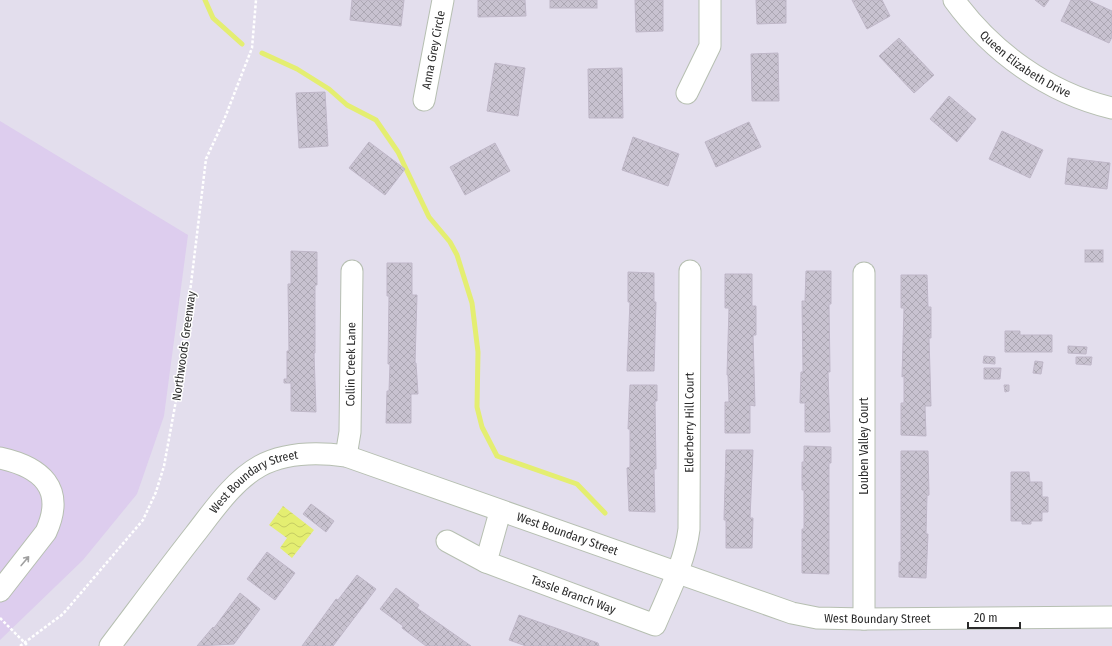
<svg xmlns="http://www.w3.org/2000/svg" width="1112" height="646" viewBox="0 0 1112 646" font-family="'Fira Sans Condensed',sans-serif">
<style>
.education{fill:#ddcdee}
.water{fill:url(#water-waves)}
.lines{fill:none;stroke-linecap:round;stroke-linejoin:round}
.stream{stroke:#e4ee71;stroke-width:5}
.building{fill:url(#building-cross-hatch);stroke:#bfb7c8}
.minor-casing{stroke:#b6bfb1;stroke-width:23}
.path{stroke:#fff;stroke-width:2.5;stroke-dasharray:3 2;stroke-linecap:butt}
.minor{stroke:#fff;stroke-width:21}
.oneway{stroke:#a0a0a0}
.labels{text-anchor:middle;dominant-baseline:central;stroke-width:3;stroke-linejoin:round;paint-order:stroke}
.street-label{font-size:12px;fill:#2b2b2b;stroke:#fff}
</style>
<defs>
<pattern id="water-waves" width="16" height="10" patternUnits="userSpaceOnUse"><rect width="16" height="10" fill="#e4ee71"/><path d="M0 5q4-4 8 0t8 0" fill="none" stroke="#c4cc62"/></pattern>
<pattern id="building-cross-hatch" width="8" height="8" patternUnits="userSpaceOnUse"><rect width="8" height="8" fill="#c8c2d0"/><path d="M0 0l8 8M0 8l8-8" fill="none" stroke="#aca7b3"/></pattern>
</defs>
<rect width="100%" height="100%" fill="#e3deed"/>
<polygon class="education" points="0,121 188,235 164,416 137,494 83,560 0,640"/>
<polygon class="water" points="283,506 314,530 292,558 280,548 287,538 269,525"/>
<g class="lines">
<g class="stream">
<polyline points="205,0 213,18 242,44"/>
<polyline points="262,53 297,69 329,89 347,105 376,120 398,152 429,217 450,242 457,255 472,303 478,352 477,407 482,427 497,456 577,484 605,513"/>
</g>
</g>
<g class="building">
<polygon points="352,0 404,0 401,26 350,20"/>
<polygon points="478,0 525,0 526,16 478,17"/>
<rect x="550" y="0" width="47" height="8"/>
<polygon points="635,0 663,0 663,31 636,32"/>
<polygon points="756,0 786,0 786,23 757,24"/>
<polygon points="852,0 882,0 890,16 867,29"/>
<polygon points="1035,0 1049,0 1044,7"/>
<polygon points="1071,0 1088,0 1112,11 1112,37 1109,43 1061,21"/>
<polygon points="899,38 934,75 914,93 879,56"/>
<polygon points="778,53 779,101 752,101 751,54"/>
<polygon points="495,63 525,68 518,116 487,111"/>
<polygon points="622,68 623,118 589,118 588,69"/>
<polygon points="325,92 328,146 299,148 296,93"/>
<polygon points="949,96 976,119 957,142 930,119"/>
<polygon points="749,122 761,147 716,167 705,142"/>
<polygon points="1002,131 1043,150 1030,178 989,159"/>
<polygon points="633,137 679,154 668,186 622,170"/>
<polygon points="369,142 405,169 385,195 349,168"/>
<polygon points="495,143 510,171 465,195 450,167"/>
<polygon points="1068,158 1110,163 1107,189 1065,184"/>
<rect x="1085" y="250" width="18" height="12"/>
<polygon points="291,251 317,252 317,285 315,285 315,353 314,353 316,412 291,411 291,383 284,383 284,379 287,379 287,351 289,351 288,284 291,284"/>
<polygon points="387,263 412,263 412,295 417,295 415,363 416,363 418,394 411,394 411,423 386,423 387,391 389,391 390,364 388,364 389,296 387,296"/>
<polygon points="806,271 831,271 831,304 829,304 830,372 828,372 830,432 805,432 805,403 800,403 801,372 803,372 802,301 805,301"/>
<polygon points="628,272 654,273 654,302 656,302 654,371 627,371 630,302 628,302"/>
<polygon points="725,274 752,274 752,306 756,306 756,335 753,335 755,406 750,405 750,433 725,433 725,402 729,402 728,375 727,375 729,308 725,308"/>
<polygon points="901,275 927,275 928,307 931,307 931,338 929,338 931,406 925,406 926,436 901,435 901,403 904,403 904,376 902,377 904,308 901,308"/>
<polygon points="1005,331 1020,331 1020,335 1052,335 1052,352 1005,352"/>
<polygon points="1068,346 1087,347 1086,354 1068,353"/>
<polygon points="984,356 995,357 995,364 983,363"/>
<polygon points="1076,357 1092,357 1091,365 1076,364"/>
<polygon points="1035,361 1043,362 1041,374 1033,373"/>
<polygon points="984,368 1001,368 1000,379 984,379"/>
<polygon points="630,385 657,385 657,401 655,401 656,469 654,469 655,512 629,511 627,468 630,467 630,429 628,429"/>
<polygon points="1004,385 1009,385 1009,391 1005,392"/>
<polygon points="804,446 831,447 831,463 829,463 829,574 802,573 802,529 804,529 804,490 802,490 802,462 804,462"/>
<polygon points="726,450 753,450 750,518 753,518 752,548 726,548 726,520 724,520"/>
<polygon points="901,451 928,451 929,495 927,496 926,534 928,534 926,578 899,577 899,562 901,562"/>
<polygon points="1011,472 1029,472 1030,482 1042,482 1042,497 1048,497 1048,512 1042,512 1042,521 1031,521 1031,524 1022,524 1022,521 1011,521"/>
<polygon points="311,504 334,521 326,532 303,514"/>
<polygon points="267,552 295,573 275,600 247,579"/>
<polygon points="357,575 376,589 333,646 302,646 336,599 338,600"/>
<polygon points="396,588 419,605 417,608 471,646 426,646 402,628 403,626 380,609"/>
<polygon points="240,593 260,609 234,644 197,646 213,627 214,628"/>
<polygon points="519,615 598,643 599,646 526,646 509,640"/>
</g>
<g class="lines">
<defs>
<g id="minor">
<path id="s1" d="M 954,0 C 992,52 1048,93 1112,108"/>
<polyline points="687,93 710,46 710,0"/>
<path id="s2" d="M 424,100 L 443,0"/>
<path id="s3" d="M 346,456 L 350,432 L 352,271"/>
<path d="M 0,458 C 41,467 66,488 46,532 L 0,591"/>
<path id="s4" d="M 500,512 L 486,562 L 655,625 C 668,594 685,562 689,529 L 690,271"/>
<polyline points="447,541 486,562"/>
<polyline points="864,619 864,273"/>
<path id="s5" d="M 110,646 C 138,609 166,571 195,534 C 213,511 233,481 260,466 C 286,452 317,452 346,456 L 792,613 L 817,618 L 864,619 L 1112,617"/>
</g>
</defs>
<use href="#minor" class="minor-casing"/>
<g class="path">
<polyline points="0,618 28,646"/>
<polyline points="20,646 63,614 143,520 156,492 164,466 179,384 206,159 224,120 252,48 256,0"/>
</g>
<use href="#minor" class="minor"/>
</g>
<defs><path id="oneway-shaft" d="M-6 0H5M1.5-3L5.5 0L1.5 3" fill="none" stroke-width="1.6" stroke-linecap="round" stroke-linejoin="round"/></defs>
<use class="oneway" href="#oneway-shaft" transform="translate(25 561) rotate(-50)"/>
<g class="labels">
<g class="street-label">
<text stroke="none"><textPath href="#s2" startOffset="51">Anna Grey Circle</textPath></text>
<text stroke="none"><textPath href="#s1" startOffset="97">Queen Elizabeth Drive</textPath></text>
<text transform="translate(184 346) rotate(-82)">Northwoods Greenway</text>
<text stroke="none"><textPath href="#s3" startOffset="92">Collin Creek Lane</textPath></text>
<text stroke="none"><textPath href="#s4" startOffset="441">Elderberry Hill Court</textPath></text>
<text transform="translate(864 446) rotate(-90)">Louben Valley Court</text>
<text stroke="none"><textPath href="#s5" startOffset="222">West Boundary Street</textPath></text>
<text stroke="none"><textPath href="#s5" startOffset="558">West Boundary Street</textPath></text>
<text stroke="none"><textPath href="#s4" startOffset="145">Tassle Branch Way</textPath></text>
<text stroke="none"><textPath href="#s5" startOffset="882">West Boundary Street</textPath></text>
</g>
</g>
<path d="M968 622v6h52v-6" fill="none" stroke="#2b2b2b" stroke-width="2"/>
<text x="974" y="622" font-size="12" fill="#2b2b2b" stroke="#ffffff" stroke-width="3" paint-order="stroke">20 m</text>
</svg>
